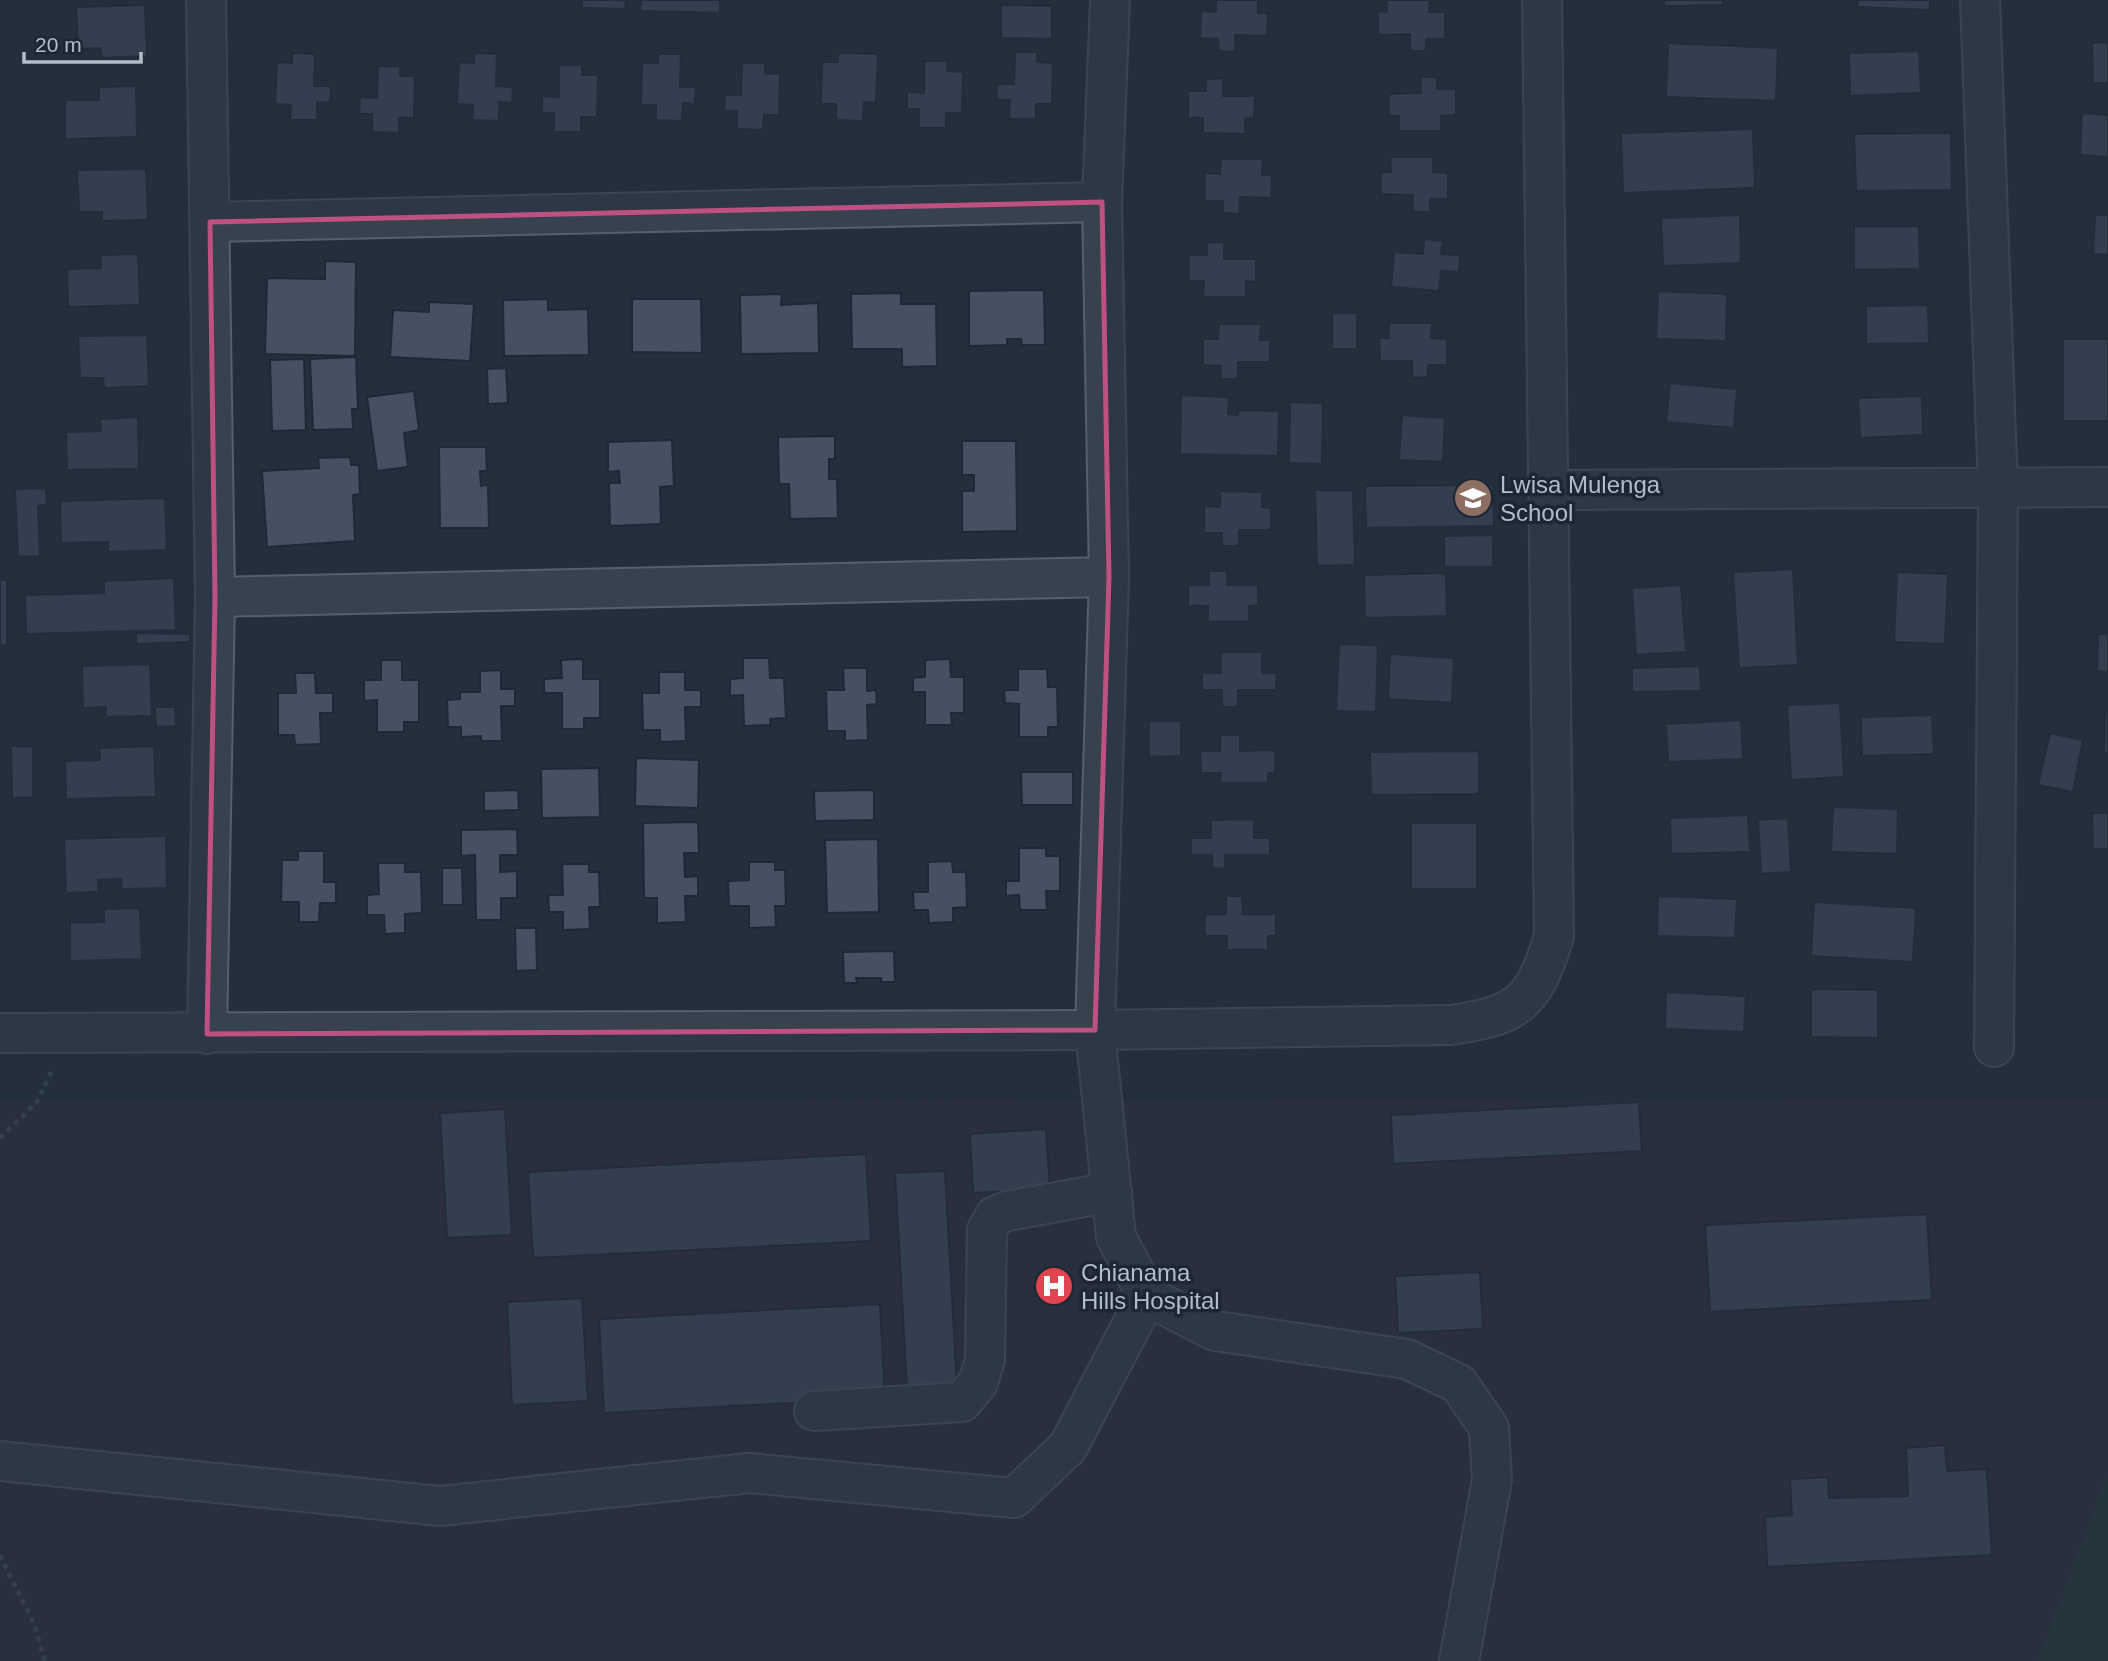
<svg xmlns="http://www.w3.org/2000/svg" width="2108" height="1661" viewBox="0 0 2108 1661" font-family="Arial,sans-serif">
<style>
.medical{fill:#32303f}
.green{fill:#263c3f}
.building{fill:#455162;stroke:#1f2835;stroke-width:2}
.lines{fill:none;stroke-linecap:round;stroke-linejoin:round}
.minor-casing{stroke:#565f6c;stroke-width:42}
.path{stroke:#44595c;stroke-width:4.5;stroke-dasharray:5 5;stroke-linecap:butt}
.minor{stroke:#38414e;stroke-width:38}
.marked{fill:none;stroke:#bd5182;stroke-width:5;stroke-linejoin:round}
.labels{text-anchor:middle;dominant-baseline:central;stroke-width:7;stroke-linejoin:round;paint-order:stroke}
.poi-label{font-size:24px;fill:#b4bcc9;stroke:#1d2633;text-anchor:start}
</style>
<rect width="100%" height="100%" fill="#242f3e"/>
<polygon class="medical" points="2108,1099 2108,1472 2038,1661 0,1661 0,1100"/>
<polygon class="green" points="2108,1472 2108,1661 2038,1661"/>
<g class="building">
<polygon points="582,0 626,0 625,9 582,8"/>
<polygon points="641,0 720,0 720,13 640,11"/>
<polygon points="1216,0 1258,0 1258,13 1268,13 1267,36 1235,35 1235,52 1219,51 1218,39 1200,38 1201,11 1216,12"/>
<polygon points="1387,0 1430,0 1429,12 1445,12 1445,39 1426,39 1426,51 1410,51 1410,34 1378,35 1378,11 1387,12"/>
<polygon points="1664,0 1723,0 1723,5 1664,6"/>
<polygon points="1858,0 1930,0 1930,10 1857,7"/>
<polygon points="145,5 147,56 102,58 101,48 78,49 76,7"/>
<polygon points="1001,5 1052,6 1052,39 1001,38"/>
<polygon points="2108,42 2108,83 2093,83 2092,43"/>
<polygon points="1668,43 1778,48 1776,101 1666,97"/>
<polygon points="1919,51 1921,93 1850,96 1849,53"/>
<polygon points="1015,52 1037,52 1037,62 1053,63 1052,104 1036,104 1036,119 1009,119 1010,100 997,100 997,84 1014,84"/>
<polygon points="292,53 315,54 314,86 331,86 330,103 317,102 317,120 290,120 291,105 275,104 277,62 292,63"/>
<polygon points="474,53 497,54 496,86 513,87 512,103 499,102 499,121 472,120 473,105 457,104 459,62 474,63"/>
<polygon points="838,53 878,54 876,103 864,102 863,121 836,120 836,104 821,104 822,62 838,62"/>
<polygon points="658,54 681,54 680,87 696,87 695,104 683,103 682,121 656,120 656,105 641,105 642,63 658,63"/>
<polygon points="924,61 947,61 947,71 963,72 962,113 946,113 946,128 919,128 919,109 907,109 907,92 924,93"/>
<polygon points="742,63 765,63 765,73 780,74 779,115 764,115 763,130 737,129 737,111 724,111 725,95 741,95"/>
<polygon points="559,65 582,65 582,75 598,75 597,117 581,117 581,132 554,132 554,113 542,113 542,96 559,97"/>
<polygon points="378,66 400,66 400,76 415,76 414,118 399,118 399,133 372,132 372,114 359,114 360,97 377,98"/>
<polygon points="1421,77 1437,77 1437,89 1456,89 1456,115 1441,116 1441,131 1399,131 1399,116 1389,116 1389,94 1421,93"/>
<polygon points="1223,78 1223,96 1255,96 1254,118 1245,119 1245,134 1203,133 1203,118 1188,118 1188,91 1206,91 1206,79"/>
<polygon points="136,86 137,137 65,139 65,100 99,100 99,87"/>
<polygon points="2082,113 2108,115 2108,157 2080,155"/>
<polygon points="1753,129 1755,188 1623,193 1621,133"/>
<polygon points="1951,133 1952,190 1856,191 1854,134"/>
<polygon points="1390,157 1433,157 1433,172 1448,173 1448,199 1430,199 1430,212 1413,212 1413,195 1381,194 1381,172 1391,172"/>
<polygon points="1221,159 1263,159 1262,175 1272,175 1271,198 1240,197 1239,214 1223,213 1223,201 1205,201 1205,173 1220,174"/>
<polygon points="146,169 148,220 102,221 102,212 79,212 77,170"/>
<polygon points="1740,215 1741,263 1663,266 1661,218"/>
<polygon points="2095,215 2108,215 2108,255 2093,254"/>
<polygon points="1854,226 1919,226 1920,269 1854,270"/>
<polygon points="1424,239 1443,241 1441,254 1460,255 1459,272 1441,271 1439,291 1391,287 1394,252 1423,254"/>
<polygon points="1207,242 1224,242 1224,259 1256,259 1256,282 1246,281 1246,297 1203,297 1204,281 1189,281 1189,255 1207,255"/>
<polygon points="138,254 140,305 68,307 67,269 101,268 101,255"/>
<polygon points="325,261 356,262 355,356 265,354 267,278 325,279"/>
<polygon points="1044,290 1045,345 1022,345 1021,339 1007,339 1007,345 969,346 969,291"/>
<polygon points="1658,291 1727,294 1726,341 1656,339"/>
<polygon points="901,293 901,304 936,304 937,366 902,367 902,349 852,349 851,294"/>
<polygon points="782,294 781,305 818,303 819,353 741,354 740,295"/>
<polygon points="548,299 548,310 588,309 589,355 504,356 503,300"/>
<polygon points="632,299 701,299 702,353 632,352"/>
<polygon points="429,302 474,304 470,361 390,357 393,310 429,312"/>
<polygon points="1928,305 1929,343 1866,344 1866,306"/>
<rect x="1332" y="313" width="25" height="36"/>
<polygon points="1389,323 1432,323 1431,338 1447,339 1447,365 1428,365 1428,377 1412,378 1412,361 1380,361 1379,338 1389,338"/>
<polygon points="1219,324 1261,324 1260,340 1270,340 1270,362 1238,362 1238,379 1221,379 1221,366 1203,365 1203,339 1218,339"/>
<polygon points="147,335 149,386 104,388 103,378 80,378 78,336"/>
<rect x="2063" y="339" width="45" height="82"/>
<polygon points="356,357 358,409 352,409 353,429 313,430 310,359"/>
<polygon points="304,359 306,430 272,431 270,360"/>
<polygon points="506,368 508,403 488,404 487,369"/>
<polygon points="1670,383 1737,389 1734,428 1666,422"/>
<polygon points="414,391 419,430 404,433 408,467 377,471 367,397"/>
<polygon points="1181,395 1229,397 1228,414 1238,415 1239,410 1279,411 1278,456 1180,454"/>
<polygon points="1922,396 1923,435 1860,438 1858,398"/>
<polygon points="1290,402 1323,403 1322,464 1289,463"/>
<polygon points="1402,415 1445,418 1443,462 1399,460"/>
<polygon points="138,417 139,469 67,470 66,432 101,431 100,419"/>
<polygon points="835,436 835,459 829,459 829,479 837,479 838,518 790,519 789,484 779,484 778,437"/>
<polygon points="672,440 674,486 660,487 661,524 610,526 609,483 620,483 619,471 608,472 608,442"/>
<polygon points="962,441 1016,441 1017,531 962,532 962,491 974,491 974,475 962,475"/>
<polygon points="439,447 486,447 487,471 480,471 481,486 488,485 489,528 440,528"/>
<polygon points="350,457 351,465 359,465 360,494 353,495 355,541 267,547 262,471 319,468 318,458"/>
<polygon points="1493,485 1494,526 1366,528 1365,486"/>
<polygon points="46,488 47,505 38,506 40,556 18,557 15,489"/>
<polygon points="1315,490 1353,490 1355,565 1317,566"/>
<polygon points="1220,491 1262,492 1262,507 1271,508 1271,530 1239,530 1239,546 1222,546 1222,533 1204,533 1204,506 1220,507"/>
<polygon points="165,498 167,550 108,552 108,542 61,543 60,501"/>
<polygon points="1493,535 1493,567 1444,567 1444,536"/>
<polygon points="1793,569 1798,665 1739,668 1733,572"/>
<polygon points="1209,571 1227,571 1227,585 1258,585 1258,605 1249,606 1249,622 1208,622 1208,606 1188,606 1188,585 1209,585"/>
<polygon points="1897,572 1948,574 1945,644 1894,642"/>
<polygon points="1446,573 1447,616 1365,618 1364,575"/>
<polygon points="174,578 176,630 26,634 25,595 104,593 104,581"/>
<rect x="0" y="580" width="7" height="65"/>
<polygon points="1681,585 1686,652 1636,655 1632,588"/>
<polygon points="136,633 190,634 190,642 136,644"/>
<polygon points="2098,634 2108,634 2108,672 2097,671"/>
<polygon points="1339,644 1378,645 1376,712 1336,711"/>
<polygon points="1221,652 1262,652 1262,673 1277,673 1276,690 1238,690 1238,707 1222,707 1222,690 1202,690 1202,673 1221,673"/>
<polygon points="1390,654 1454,658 1452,703 1388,699"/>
<polygon points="743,658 769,658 770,678 784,678 786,718 770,719 771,725 744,726 743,695 730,696 730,679 743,678"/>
<polygon points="583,659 583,679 600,679 600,718 584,718 584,729 562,729 562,693 544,693 544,679 562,678 561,660"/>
<polygon points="950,659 951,677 964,677 964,713 951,713 952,725 925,725 925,692 913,692 913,678 925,677 925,660"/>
<polygon points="381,660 402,660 402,680 419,680 419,722 404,722 404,732 377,732 377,700 364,701 364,680 381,680"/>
<polygon points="150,664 152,716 106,717 106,707 83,708 82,666"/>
<polygon points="1700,666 1701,691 1632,692 1632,668"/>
<polygon points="843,668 867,668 867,691 876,690 877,704 867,705 868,740 845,741 845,731 827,731 826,690 844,690"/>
<polygon points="1018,669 1047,669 1048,687 1057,687 1058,727 1048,727 1048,737 1019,737 1019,704 1005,703 1004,690 1018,690"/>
<polygon points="501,670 501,689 515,689 515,706 501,706 502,741 481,741 481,736 461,737 461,727 448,727 447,700 460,699 460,692 480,692 480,671"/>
<polygon points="659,672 685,672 685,690 701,690 701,707 685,707 686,741 660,742 660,730 643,730 642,693 659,693"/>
<polygon points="295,673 315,673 316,693 333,693 333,713 320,713 321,744 295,745 294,735 278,735 278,693 296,693"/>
<polygon points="1840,703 1844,777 1791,780 1787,705"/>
<polygon points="155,707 175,707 176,726 156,727"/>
<polygon points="2105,713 2108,713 2108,753 2104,753"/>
<polygon points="1932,715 1934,754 1862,756 1861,717"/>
<polygon points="1741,720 1743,759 1668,762 1666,724"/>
<polygon points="1149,721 1181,721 1181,756 1149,757"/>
<polygon points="2050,733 2083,740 2073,792 2038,785"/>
<polygon points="1220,735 1240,735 1240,751 1275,750 1275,773 1268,773 1268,783 1220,783 1221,773 1201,773 1200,751 1220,751"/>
<polygon points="11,746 33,746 33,798 12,798"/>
<polygon points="154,746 156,797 66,799 65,761 100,760 99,748"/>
<polygon points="1479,751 1479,794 1371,795 1370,752"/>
<polygon points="636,758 699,760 698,808 635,806"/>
<polygon points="599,768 600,817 542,818 541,769"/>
<polygon points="1021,772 1073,772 1073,805 1022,805"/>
<polygon points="518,790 519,810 484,811 484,791"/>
<polygon points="874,790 874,820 815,821 814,791"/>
<polygon points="1833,807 1898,809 1897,854 1831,852"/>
<polygon points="2092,813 2108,813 2108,849 2093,849"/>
<polygon points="1748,815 1750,852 1671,854 1670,818"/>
<polygon points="1788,818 1791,872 1761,874 1758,820"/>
<polygon points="1254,819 1254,838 1270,838 1270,855 1225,855 1225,869 1212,868 1212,855 1191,855 1191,838 1211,838 1211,820"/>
<polygon points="698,822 699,853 684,853 685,877 698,876 698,896 685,896 686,922 657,923 657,898 644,898 643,823"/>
<rect x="1411" y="823" width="66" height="66"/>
<polygon points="517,829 518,855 500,855 500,872 517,871 517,898 501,898 501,920 476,920 475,855 461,856 461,830"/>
<polygon points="166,836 167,888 122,889 121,879 98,880 99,892 66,893 64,839"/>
<polygon points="878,839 879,912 827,913 825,840"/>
<polygon points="1019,848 1046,848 1046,856 1060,856 1060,891 1046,891 1047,910 1020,910 1019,895 1006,896 1006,881 1019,881"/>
<polygon points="298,851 324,851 324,882 336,882 336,903 320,903 319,922 299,922 299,902 281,902 282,860 298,860"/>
<polygon points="952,861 953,872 966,872 967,907 953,908 953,922 929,923 928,910 914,910 913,892 928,892 928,862"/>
<polygon points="749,862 775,862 775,870 785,870 786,906 775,906 776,927 749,928 749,906 729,906 728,881 749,880"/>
<polygon points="378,863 405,863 405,872 421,872 422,913 405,914 405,933 385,934 384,915 367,915 367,895 379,894"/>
<polygon points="562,864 589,864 589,872 599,872 600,907 589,907 590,929 563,930 563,912 549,912 548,895 563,895"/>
<polygon points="442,868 462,868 463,905 442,905"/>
<polygon points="1226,896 1242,896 1243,914 1276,914 1276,936 1268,936 1268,950 1227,950 1227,936 1205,936 1205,914 1226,914"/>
<polygon points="1658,896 1737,899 1735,938 1657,936"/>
<polygon points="1814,902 1916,908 1913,962 1811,956"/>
<polygon points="140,908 142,959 70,961 70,922 104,922 104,909"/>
<polygon points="515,928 536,928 537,970 516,971"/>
<polygon points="894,951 895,982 881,982 881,978 856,978 857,983 844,983 843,952"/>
<polygon points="1811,989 1878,990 1878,1038 1811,1037"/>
<polygon points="1666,992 1746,996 1744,1032 1665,1029"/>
<polygon points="1639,1102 1642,1151 1393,1164 1391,1115"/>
<polygon points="505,1109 512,1235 447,1238 440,1113"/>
<polygon points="1046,1129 1050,1189 973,1193 970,1134"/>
<polygon points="866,1154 871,1241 533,1258 528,1172"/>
<polygon points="945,1171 957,1386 907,1389 895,1173"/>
<polygon points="1927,1214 1932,1300 1710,1312 1705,1225"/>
<polygon points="1480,1272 1483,1329 1398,1333 1395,1276"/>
<polygon points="582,1298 588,1401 512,1405 507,1302"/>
<polygon points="880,1304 885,1398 604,1413 599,1319"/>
<polygon points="1945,1445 1947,1471 1987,1469 1992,1555 1767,1567 1765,1517 1792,1515 1790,1479 1828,1477 1829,1498 1908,1496 1906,1448"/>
</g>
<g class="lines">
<defs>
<g id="minor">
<polyline points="206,0 215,597 207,1034"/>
<polyline points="1110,0 1102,202 1109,577 1095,1030 1116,1237 1147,1296 1215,1331 1407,1359 1459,1384 1489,1428 1492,1480 1459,1661"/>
<polyline points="1980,0 1998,490 1994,1047"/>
<polyline points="210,222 1102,202"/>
<polyline points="1549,490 2108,487"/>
<polyline points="215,597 1109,577"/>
<path d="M 0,1033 L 1095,1030 L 1450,1025 C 1519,1016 1534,1002 1554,936 L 1542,0"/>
<polyline points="814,1411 962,1402 978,1383 985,1360 987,1230 995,1216 1007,1211 1112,1192"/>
<polyline points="0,1461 440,1506 749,1473 1014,1498 1068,1447 1147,1296"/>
</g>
</defs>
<use href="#minor" class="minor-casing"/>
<g class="path">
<polyline points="0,1138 37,1102 52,1070"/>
<polyline points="0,1555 34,1624 45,1661"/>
</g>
<use href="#minor" class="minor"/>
</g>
<path d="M0 0H2108V1661H0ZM 1102,202 L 1109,577 L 1095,1030 L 207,1034 L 215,597 L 210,222 Z" fill="#242f3e" fill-opacity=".55" fill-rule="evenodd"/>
<path class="marked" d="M 1102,202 L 1109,577 L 1095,1030 L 207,1034 L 215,597 L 210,222 Z"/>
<defs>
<symbol id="school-disc" viewBox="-11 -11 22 22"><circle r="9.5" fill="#8d6e63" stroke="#1d2633"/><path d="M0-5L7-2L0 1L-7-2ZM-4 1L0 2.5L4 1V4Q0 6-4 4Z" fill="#fff"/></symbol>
<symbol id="hospital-disc" viewBox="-11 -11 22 22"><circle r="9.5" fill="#e0444e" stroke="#1d2633"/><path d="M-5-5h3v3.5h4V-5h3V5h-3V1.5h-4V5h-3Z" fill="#fff"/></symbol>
</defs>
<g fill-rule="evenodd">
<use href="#school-disc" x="1451" y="476" width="44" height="44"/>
<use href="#hospital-disc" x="1032" y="1264" width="44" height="44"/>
</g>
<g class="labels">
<g class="poi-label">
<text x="1500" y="484">Lwisa Mulenga<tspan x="1500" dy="28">School</tspan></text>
<text x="1081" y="1272">Chianama<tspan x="1081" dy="28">Hills Hospital</tspan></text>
</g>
</g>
<path d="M24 52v10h117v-10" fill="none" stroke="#b4bcc9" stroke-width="3.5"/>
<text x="35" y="52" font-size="21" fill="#b4bcc9" stroke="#1d2633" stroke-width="5" paint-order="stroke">20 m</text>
</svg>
